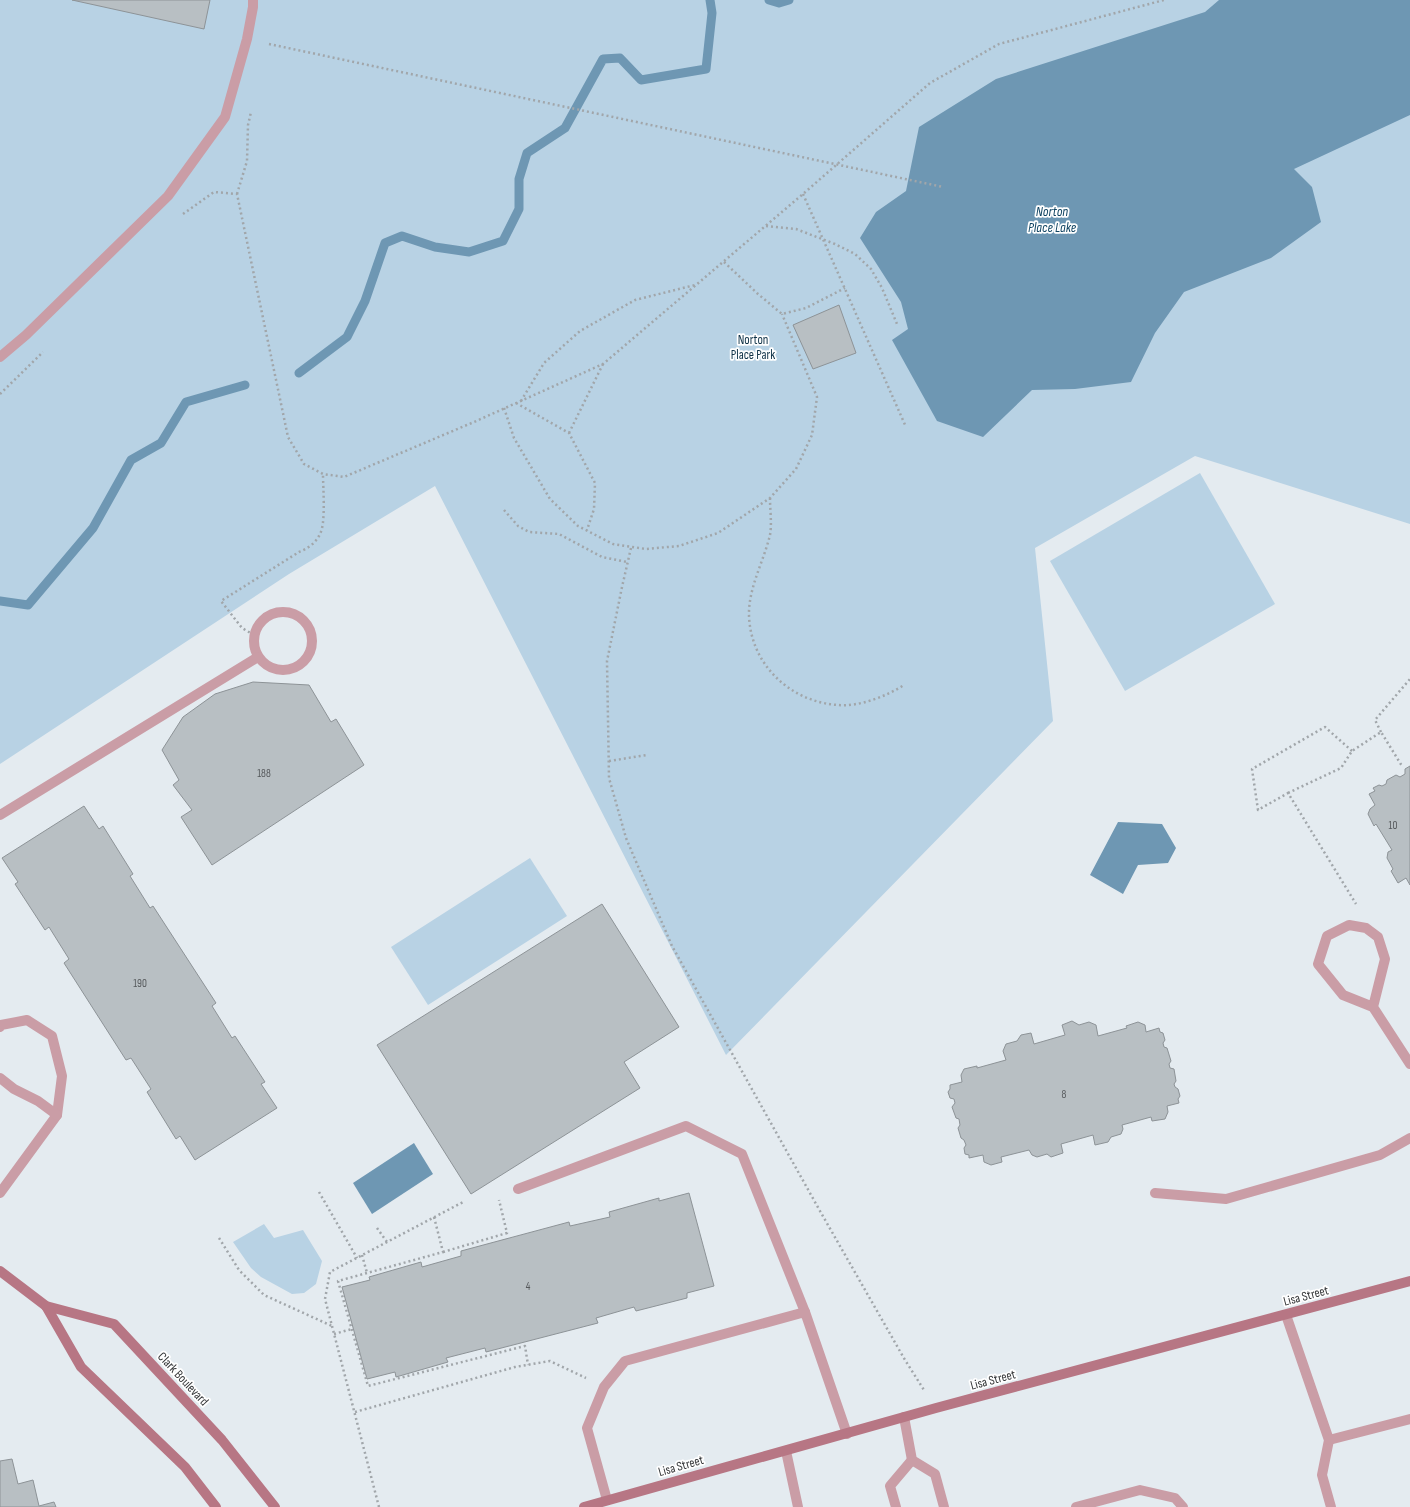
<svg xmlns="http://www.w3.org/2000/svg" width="1410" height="1507" viewBox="0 0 1410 1507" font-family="'Sofia Sans Condensed',sans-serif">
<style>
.green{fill:#b8d2e4}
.water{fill:#6e97b3}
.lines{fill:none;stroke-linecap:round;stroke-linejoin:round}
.stream{stroke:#6e97b3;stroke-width:9}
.building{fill:#b8bfc3;stroke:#8d9397}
.path{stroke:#a1a6aa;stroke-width:2.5;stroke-dasharray:2 3;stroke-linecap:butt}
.lane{stroke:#ca9da6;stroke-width:10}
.secondary{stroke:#b77684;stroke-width:10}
.labels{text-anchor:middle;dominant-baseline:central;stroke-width:3.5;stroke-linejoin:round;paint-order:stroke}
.number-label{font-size:11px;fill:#55585b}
.park-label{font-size:13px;fill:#0e3146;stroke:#fff}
.street-label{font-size:13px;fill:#343638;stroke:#fff}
.water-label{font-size:14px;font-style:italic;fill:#104462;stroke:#fff}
</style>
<rect width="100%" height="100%" fill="#e4ebf0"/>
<g class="green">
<polygon points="0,0 1410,0 1410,524 1195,456 1035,548 1053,721 726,1055 435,486 289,574 0,764"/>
<polygon points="1200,473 1275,604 1125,691 1050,561"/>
<polygon points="530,858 567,916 428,1005 391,947"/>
<polygon points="264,1224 274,1238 303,1230 322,1261 316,1284 304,1293 292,1294 261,1277 251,1268 233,1242"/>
</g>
<g class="water">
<polygon points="1219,0 1410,0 1410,115 1294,169 1312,187 1321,222 1271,258 1184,292 1155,333 1131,382 1075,389 1032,390 983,437 937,421 892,340 908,329 901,302 860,238 876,212 906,191 919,127 996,79 1205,12"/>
<polygon points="1118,822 1162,824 1176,848 1168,863 1138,865 1123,894 1090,875"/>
<polygon points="414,1143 433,1174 372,1214 353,1183"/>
</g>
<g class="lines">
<g class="stream">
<polyline points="769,0 779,3 789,0"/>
<polyline points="299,373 347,337 365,301 385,243 402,236 435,247 469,252 503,241 519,209 519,179 527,153 565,128 603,59 620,58 641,80 706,69 712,13 710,0"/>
<polyline points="0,601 28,605 93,528 131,460 161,443 186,402 245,385"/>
</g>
</g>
<g class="building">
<polygon points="72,0 210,0 204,29"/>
<polygon points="839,305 856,353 813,369 793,325"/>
<polygon points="253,682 309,685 331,722 336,719 364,765 212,865 181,817 192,810 173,785 179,780 162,750 183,717 215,694"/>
<polygon points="1410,766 1410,885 1406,878 1398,883 1391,871 1393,869 1387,858 1388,852 1392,850 1376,824 1374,826 1368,814 1370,809 1375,805 1369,794 1375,791 1373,788 1379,785 1382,786 1386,784 1387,780 1396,775 1400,777 1405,774 1405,769"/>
<polygon points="84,806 99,829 103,826 133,874 130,876 150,908 153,906 216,1003 212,1006 232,1038 235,1036 265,1082 261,1084 277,1108 195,1160 180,1136 176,1139 147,1092 151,1089 131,1058 126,1060 64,963 69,959 49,927 45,930 15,884 18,882 2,858"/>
<polygon points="602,904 679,1027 624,1062 640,1088 471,1194 377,1045"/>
<polygon points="1072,1021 1079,1025 1089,1022 1096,1025 1098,1036 1127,1028 1126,1026 1138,1022 1145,1025 1146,1032 1159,1028 1160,1032 1163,1033 1165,1040 1163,1043 1164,1047 1167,1048 1171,1061 1169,1064 1170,1068 1174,1069 1176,1081 1174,1084 1175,1087 1178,1089 1180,1096 1178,1099 1179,1103 1167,1106 1168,1112 1165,1119 1152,1121 1151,1117 1122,1125 1123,1129 1121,1134 1111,1137 1108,1142 1095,1145 1093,1135 1061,1144 1063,1153 1051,1157 1047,1154 1037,1157 1032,1155 1029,1150 1001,1157 1002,1162 991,1165 984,1162 983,1155 969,1158 969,1155 965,1154 964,1148 966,1145 964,1140 961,1138 958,1128 960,1125 959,1119 956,1118 952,1107 955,1103 954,1099 950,1098 948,1092 950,1089 950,1085 962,1082 961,1075 964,1069 977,1066 977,1068 1006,1060 1003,1051 1006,1044 1017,1041 1021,1035 1031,1033 1034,1044 1065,1035 1062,1025"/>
<polygon points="689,1193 714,1286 687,1293 687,1298 636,1311 634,1307 596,1318 598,1323 486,1352 485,1348 446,1358 448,1362 396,1377 395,1372 367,1379 342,1287 370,1280 369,1277 421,1262 422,1267 461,1256 461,1251 569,1222 570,1226 610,1217 609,1212 659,1198 659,1201"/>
<polygon points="12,1459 18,1484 33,1480 39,1506 54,1502 56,1507 0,1507 0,1461"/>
</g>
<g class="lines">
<g class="path">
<polyline points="269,44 943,187"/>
<polyline points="237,194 247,161 248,125 251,112"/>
<polyline points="803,194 906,427"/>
<polyline points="183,214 214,192 237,194 288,437 304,464 323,474 344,477 474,422 603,364 803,194 930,83 999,44 1164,0"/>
<polyline points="766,226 796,229 835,244 855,254 871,269 882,288 897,324"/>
<polyline points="724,262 758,294 782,314 806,308 845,288"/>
<polyline points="0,394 43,352"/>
<polyline points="521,401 544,363 580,331 635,300 695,285"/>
<polyline points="516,403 569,433 595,483 594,509 587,530"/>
<polyline points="504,408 514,438 550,499 578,526 613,544 646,549 679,546 718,533 770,498 796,469 812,435 817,397 782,314"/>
<polyline points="569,433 603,364"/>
<path d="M 770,498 C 770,510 772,524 770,535 C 764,560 750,585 749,611 C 748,662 789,702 838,705 C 859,707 887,696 904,685"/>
<polyline points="504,510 518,526 529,532 559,534 602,557 627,562"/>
<polyline points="631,548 622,587 607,661 609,778 626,838 672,946 820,1211 905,1360 924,1390"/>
<path d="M 254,635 L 242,628 L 221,601 L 299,552 C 307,549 316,543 320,534 C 326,523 323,488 323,474"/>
<polyline points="1381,732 1375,720 1410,679"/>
<polyline points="1352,751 1325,727 1252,769 1258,810 1288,793 1356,904"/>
<polyline points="609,761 647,755"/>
<polyline points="1288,793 1341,768 1352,751 1381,732 1402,766"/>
<polyline points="319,1192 357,1258"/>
<polyline points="434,1217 443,1252 338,1281 368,1386 525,1346 528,1365"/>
<polyline points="377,1228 387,1242"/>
<polyline points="219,1238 239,1270 264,1295 332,1326"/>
<polyline points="443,1252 507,1233 499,1200"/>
<polyline points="362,1255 367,1273"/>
<polyline points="334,1334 352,1329"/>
<polyline points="355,1412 515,1367 550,1361 586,1378"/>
<polyline points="379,1507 325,1299 330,1272 465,1201"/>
</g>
<g class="lane">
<polyline points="0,357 26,335 168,196 225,117 247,39 253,7 253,0"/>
<circle cx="283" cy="641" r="29"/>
<polyline points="0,815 258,657"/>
<polyline points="1373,1007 1385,959 1378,937 1366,928 1349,925 1327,936 1318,964 1343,995 1373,1007 1410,1064"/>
<polyline points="0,1027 1,1025 27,1020 52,1036 62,1076 57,1115 0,1193"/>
<polyline points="0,1078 14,1089 38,1101 57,1115"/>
<polyline points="518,1189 686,1126 742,1154 805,1312"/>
<polyline points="1155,1193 1226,1199 1380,1155 1410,1138"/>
<polyline points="1286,1315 1329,1440 1322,1475 1331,1507"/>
<polyline points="904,1417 912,1460 935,1474 944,1507"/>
<polyline points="1329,1440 1410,1419"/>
<polyline points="786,1451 798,1507"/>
<polyline points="607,1500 587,1428 604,1387 625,1361 805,1312 847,1434"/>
<polyline points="896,1507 890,1486 912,1460"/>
<polyline points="1076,1507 1140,1490 1175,1498 1183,1507"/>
</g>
<g class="secondary">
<polyline points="0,1271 46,1306 114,1324 222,1440 275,1507"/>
<polyline points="46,1306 81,1367 185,1467 216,1507"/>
<polyline points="584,1507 936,1408 1410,1281"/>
</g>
</g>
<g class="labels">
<g class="number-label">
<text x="264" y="773">188</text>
<text x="1393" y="825">10</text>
<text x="140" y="983">190</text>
<text x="1064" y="1094">8</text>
<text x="528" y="1286">4</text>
</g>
<g class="park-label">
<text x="753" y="340">Norton<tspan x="753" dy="15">Place Park</tspan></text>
</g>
<g class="street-label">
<text transform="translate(1306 1296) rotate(-15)">Lisa Street</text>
<text transform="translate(183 1379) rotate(47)">Clark Boulevard</text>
<text transform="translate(993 1380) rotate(-15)">Lisa Street</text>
<text transform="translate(681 1466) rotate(-16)">Lisa Street</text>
</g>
<g class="water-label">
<text x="1052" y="211">Norton<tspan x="1052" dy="16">Place Lake</tspan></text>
</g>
</g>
</svg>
